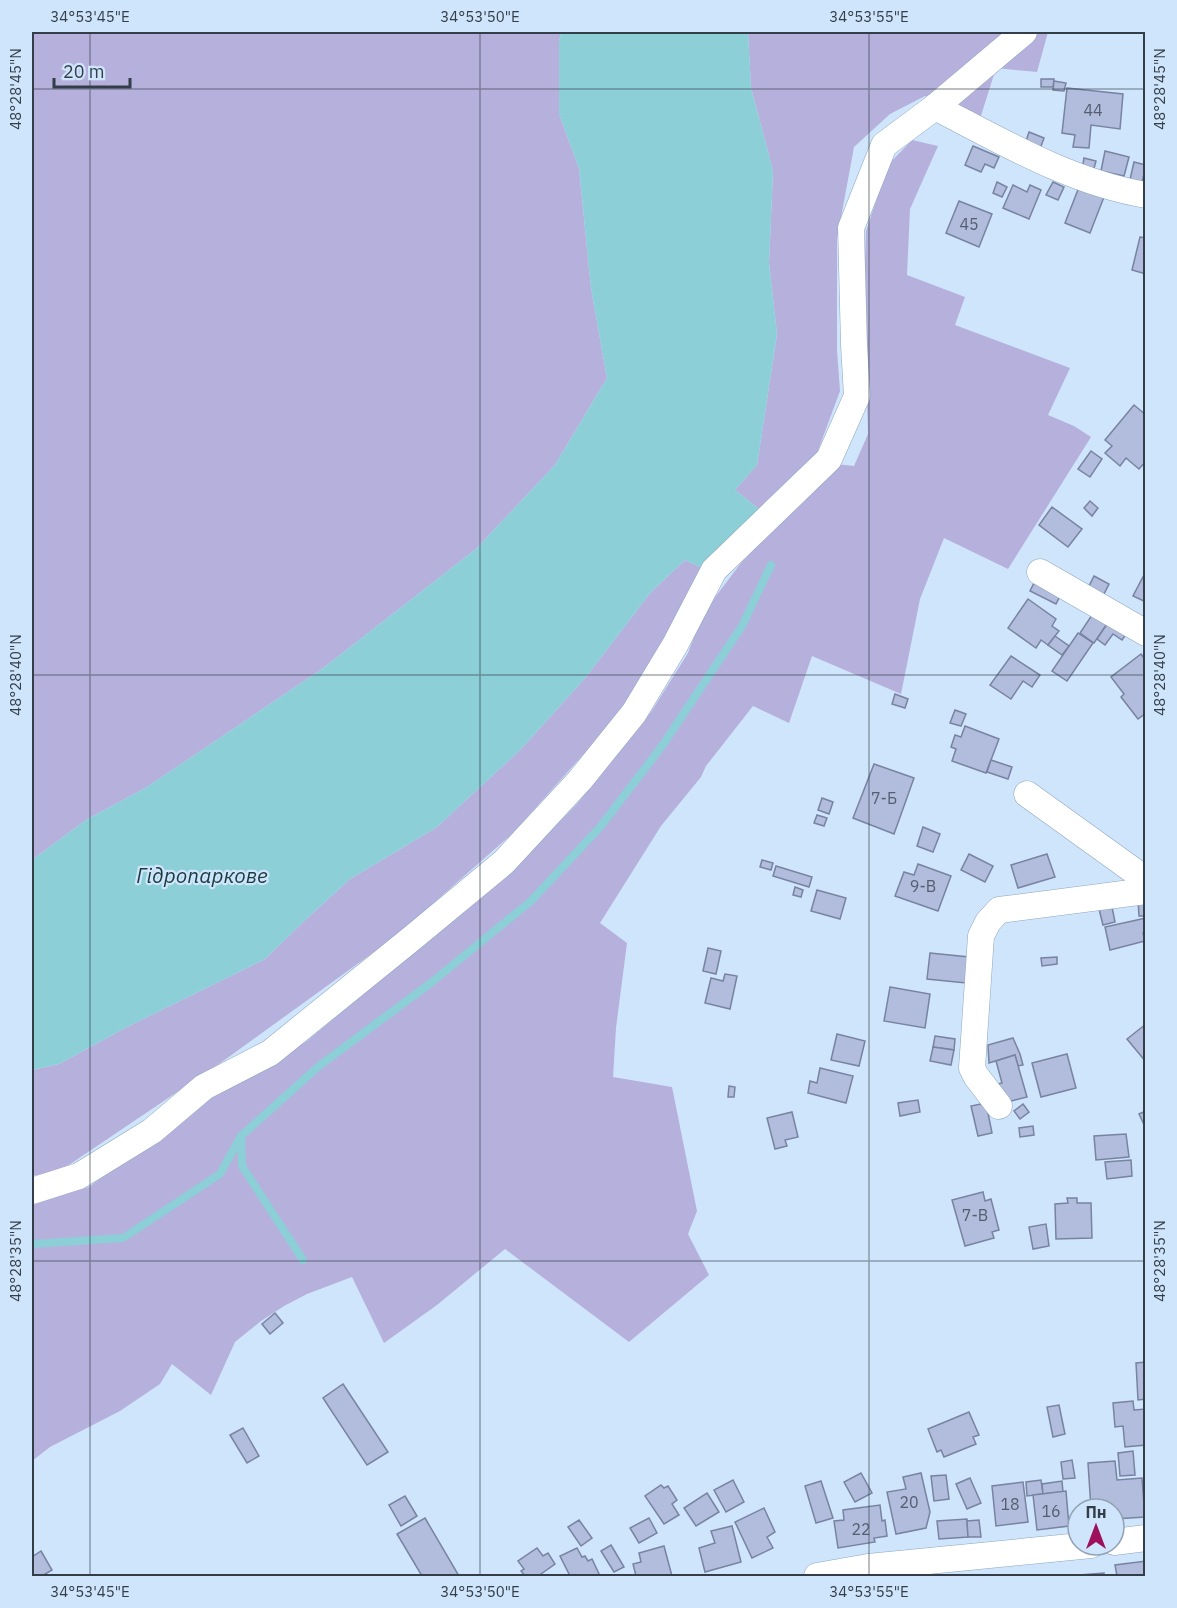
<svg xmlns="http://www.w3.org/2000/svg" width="1177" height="1608" viewBox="0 0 1177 1608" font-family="'IBM Plex Sans',sans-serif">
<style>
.green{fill:#b6b0dd}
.water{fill:#8ccfd7}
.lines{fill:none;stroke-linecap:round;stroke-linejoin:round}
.stream{stroke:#8ccfd7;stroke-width:8}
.building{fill:#b2bdde;stroke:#7883a2;stroke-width:1.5}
.minor-casing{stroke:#8ca6c0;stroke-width:27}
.minor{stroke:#fff;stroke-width:26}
.ticks{fill:none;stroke:#333e49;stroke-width:1.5;stroke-opacity:0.45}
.labels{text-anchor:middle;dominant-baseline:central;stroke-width:4.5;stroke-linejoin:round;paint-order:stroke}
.number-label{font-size:16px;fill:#535e6e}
.water-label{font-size:21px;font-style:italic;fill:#1a3b3f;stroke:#cfe5fb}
.neatline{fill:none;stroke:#333e49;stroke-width:2}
.ticks-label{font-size:15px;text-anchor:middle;fill:#333e49}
</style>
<rect width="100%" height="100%" fill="#cfe5fb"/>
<g class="green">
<polygon points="32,32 561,32 559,42 559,114 579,168 591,288 607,378 555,465 476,549 322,669 147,787 86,820 32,860"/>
<polygon points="748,32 1048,32 1037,72 996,68 979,122 944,101 925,96 890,114 854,147 837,239 837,350 840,391 816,456 760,510 735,490 757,465 777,334 769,263 773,171 751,88"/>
<polygon points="912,140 938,146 910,209 907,275 965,297 955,325 1070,368 1048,415 1074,426 1091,437 1008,569 944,538 920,599 901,694 812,656 789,723 753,706 706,766 701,777 661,826 600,923 627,943 616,1028 613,1077 672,1087 697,1211 688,1234 709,1275 629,1342 505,1249 437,1305 384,1343 352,1277 307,1294 284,1306 261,1321 235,1342 211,1395 172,1364 160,1384 120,1411 50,1447 32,1461 32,1202 89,1187 153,1138 211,1090 263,1068 307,1041 526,856 577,804 651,712 688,653 703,613 741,563 797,506 835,464 854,466 868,434 864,289 866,231 888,165"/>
<polygon points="685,560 704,569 673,632 615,719 513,833 396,936 226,1059 60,1171 32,1176 32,1070 59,1064 125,1028 265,959 302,923 350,879 437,827 521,749 586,677 650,593"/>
</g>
<polygon class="water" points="561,32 748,32 751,88 773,171 769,263 777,334 757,465 735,490 760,510 704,569 685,560 650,593 586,677 521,749 437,827 350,879 302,923 265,959 125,1028 59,1064 32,1070 32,860 86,820 147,787 322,669 476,549 555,465 607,378 591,288 579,168 559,114 559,42"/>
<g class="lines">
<g class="stream">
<polyline points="241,1136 242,1166 303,1260"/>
<polyline points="32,1244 123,1238 220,1174 241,1136 319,1066 432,982 531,901 601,826 662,746 742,626 771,565"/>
</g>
</g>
<g class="building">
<polygon points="1041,79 1054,79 1053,87 1041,87"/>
<polygon points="1054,81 1066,83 1064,91 1053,90"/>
<polygon points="1067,88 1123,94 1120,129 1091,125 1089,148 1073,147 1075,135 1062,133"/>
<polygon points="1029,132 1044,138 1040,149 1025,144"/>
<polygon points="973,146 999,157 994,168 985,164 981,172 965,165"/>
<polygon points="1105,151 1129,157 1124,176 1101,171"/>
<polygon points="1084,158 1096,161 1093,172 1082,170"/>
<polygon points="1134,162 1146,165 1141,187 1129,184"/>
<polygon points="997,182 1007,187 1002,197 993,193"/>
<polygon points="1053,182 1064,187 1058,200 1046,195"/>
<polygon points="1013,185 1027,192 1030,185 1041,190 1029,219 1003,208"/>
<polygon points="1079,187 1104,197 1090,233 1065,223"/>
<polygon points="959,201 992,214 979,247 946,233"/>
<polygon points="1140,237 1146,238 1146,274 1132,270"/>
<polygon points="1134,405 1146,415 1146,461 1139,469 1126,458 1120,466 1105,453 1112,446 1105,440"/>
<polygon points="1091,451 1102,459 1090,477 1078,469"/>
<polygon points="1090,501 1098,508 1092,516 1084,508"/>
<polygon points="1052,507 1082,529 1068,547 1039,525"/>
<polygon points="1146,571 1146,602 1133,596"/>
<polygon points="1094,576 1109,584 1103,596 1088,588"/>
<polygon points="1034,583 1060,596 1056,604 1030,591"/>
<polygon points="1028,599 1056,619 1052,626 1059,631 1048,645 1041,640 1036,648 1008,628"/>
<polygon points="1092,615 1107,624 1094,643 1080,633"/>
<polygon points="1111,618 1129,630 1122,640 1113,634 1105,645 1097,639"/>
<polygon points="1078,633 1093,643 1067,681 1052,671"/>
<polygon points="1055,636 1069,646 1062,655 1048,645"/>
<polygon points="1141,654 1146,661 1146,715 1145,714 1138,719 1121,697 1124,694 1111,677"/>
<polygon points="1011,656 1040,675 1032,687 1023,681 1011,699 990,685"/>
<polygon points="895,694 908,699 905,708 892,704"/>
<polygon points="955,710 966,714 961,726 950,723"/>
<polygon points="965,726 999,739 986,773 952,761 956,749 951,747 955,735 961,737"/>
<polygon points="991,760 1012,767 1008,779 987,772"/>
<polygon points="874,764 914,778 894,834 853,818"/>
<polygon points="822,798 833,802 829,814 818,810"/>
<polygon points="817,815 827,818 824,826 814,823"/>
<polygon points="923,827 940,834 933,852 917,846"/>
<polygon points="969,854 993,866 985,882 961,870"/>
<polygon points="1047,854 1055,877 1018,888 1011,865"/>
<polygon points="762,860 773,863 771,870 760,867"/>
<polygon points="918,864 951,876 938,911 895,896 904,872 914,875"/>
<polygon points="776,866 812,877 809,887 773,876"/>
<polygon points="795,887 803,890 801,897 793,895"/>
<polygon points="817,890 846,898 840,919 811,911"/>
<polygon points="1138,900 1146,900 1146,916 1139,916"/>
<polygon points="1112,907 1115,922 1103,925 1099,909"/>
<polygon points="1146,918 1146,932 1143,933 1145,941 1110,950 1105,927"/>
<polygon points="708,948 721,951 716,974 703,971"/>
<polygon points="930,953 969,957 966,983 927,979"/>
<polygon points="1057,957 1057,964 1042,966 1041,958"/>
<polygon points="725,974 737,976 730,1009 705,1003 711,978 723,981"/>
<polygon points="890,987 930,994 925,1028 884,1021"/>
<polygon points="1146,1024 1146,1062 1127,1039"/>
<polygon points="837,1034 865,1041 859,1066 831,1060"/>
<polygon points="935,1036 955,1039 954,1050 933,1047"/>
<polygon points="1013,1038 1020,1054 1023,1065 1018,1066 1015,1055 989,1063 988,1045"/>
<polygon points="933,1047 954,1050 951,1065 930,1061"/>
<polygon points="1067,1054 1076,1088 1041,1097 1032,1063"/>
<polygon points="1015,1055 1027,1097 1003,1103 998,1084 1002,1083 996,1061"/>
<polygon points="820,1068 853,1076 846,1103 808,1093 810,1081 817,1083"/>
<polygon points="729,1086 735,1087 734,1097 728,1097"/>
<polygon points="918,1100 920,1112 900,1116 898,1103"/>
<polygon points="986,1103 992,1133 978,1136 971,1106"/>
<polygon points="1023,1104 1029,1112 1020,1119 1014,1111"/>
<polygon points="1146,1111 1146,1129 1139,1114"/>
<polygon points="792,1112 798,1137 785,1140 787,1146 775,1149 767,1118"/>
<polygon points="1033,1126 1034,1135 1020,1137 1019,1128"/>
<polygon points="1126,1134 1129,1157 1096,1160 1094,1136"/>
<polygon points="1131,1160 1132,1176 1107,1179 1105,1162"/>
<polygon points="983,1192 985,1201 991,1199 999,1230 992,1232 994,1238 965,1246 952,1200"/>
<polygon points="1067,1198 1077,1198 1077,1203 1091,1203 1092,1238 1056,1239 1055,1204 1068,1203"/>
<polygon points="1046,1224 1049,1246 1033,1249 1029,1227"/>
<polygon points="275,1313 283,1323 270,1334 262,1324"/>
<polygon points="1146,1362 1146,1399 1138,1400 1136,1363"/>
<polygon points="343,1384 388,1452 367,1465 323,1398"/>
<polygon points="1133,1401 1134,1410 1146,1409 1146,1445 1125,1447 1123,1426 1115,1427 1113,1403"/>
<polygon points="1059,1405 1065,1434 1053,1437 1047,1407"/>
<polygon points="969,1412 979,1435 973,1437 976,1444 944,1457 941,1450 937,1452 928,1429"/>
<polygon points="243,1428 259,1456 247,1463 230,1435"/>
<polygon points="1133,1451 1135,1475 1120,1476 1118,1453"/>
<polygon points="1072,1460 1075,1478 1063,1479 1061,1462"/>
<polygon points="1115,1461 1117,1480 1142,1478 1145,1517 1114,1519 1114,1509 1091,1509 1088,1463"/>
<polygon points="861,1473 872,1493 855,1502 844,1482"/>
<polygon points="921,1473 930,1512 926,1528 896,1534 887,1492 906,1489 903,1477"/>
<polygon points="946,1475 949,1499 934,1501 931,1476"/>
<polygon points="970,1478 981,1503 967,1509 956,1484"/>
<polygon points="733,1480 744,1502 726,1512 714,1490"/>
<polygon points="1041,1480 1043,1494 1027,1496 1026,1482"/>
<polygon points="821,1481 833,1518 816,1523 805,1486"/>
<polygon points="1062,1481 1063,1492 1043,1494 1042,1484"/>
<polygon points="1023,1482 1028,1522 996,1526 992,1486"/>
<polygon points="661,1485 664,1488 668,1486 677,1500 672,1504 679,1515 664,1524 645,1496"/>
<polygon points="1066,1491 1069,1526 1037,1530 1033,1495"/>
<polygon points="707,1493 719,1512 696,1526 684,1508"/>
<polygon points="405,1496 417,1516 401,1526 389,1505"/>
<polygon points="880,1505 882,1521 885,1520 887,1536 874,1538 875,1542 838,1548 834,1521 844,1520 843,1510"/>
<polygon points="764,1508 775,1532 767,1537 773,1548 752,1558 735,1522"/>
<polygon points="425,1518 459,1576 422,1576 397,1534"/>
<polygon points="649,1518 657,1533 639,1543 630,1528"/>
<polygon points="967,1519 968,1537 939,1539 937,1521"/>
<polygon points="579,1520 592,1538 581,1546 568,1527"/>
<polygon points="979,1520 981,1537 968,1537 967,1521"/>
<polygon points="732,1526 741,1562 705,1572 699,1548 715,1543 711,1531"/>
<polygon points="611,1545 624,1567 614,1572 601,1551"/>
<polygon points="664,1546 672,1576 636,1576 633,1564 641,1562 639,1553"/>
<polygon points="537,1548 543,1556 548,1553 555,1564 541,1574 543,1576 525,1576 521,1571 524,1569 518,1561"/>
<polygon points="577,1548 582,1557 585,1556 588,1561 592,1559 600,1576 570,1576 560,1556"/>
<polygon points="41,1551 52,1570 42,1576 32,1576 32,1557"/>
<polygon points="1146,1561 1146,1576 1117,1576 1115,1565"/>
<polygon points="1104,1573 1104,1576 1066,1576"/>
</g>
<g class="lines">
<defs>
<g id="minor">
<path d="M 935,107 C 1003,142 1070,182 1146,195"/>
<polyline points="1040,572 1146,633"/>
<polyline points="1027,794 1134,871 1146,882"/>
<polyline points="999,1106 976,1076 972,1068 981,936 988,922 999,910 1146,891"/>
<polyline points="32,1191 79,1176 152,1131 204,1087 270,1053 411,939 504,862 580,780 634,713 675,645 714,570 829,459 857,396 854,345 851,228 884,145 935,107 1024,32"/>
<polyline points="1114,1542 1146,1538"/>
<polyline points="817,1576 868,1567 1091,1545"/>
</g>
</defs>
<use href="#minor" class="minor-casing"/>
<use href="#minor" class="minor"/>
</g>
<path class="ticks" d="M 90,32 L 90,1576M 480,32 L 480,1576M 869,32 L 869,1576M 32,89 L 1146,89M 32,675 L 1146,675M 32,1261 L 1146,1261"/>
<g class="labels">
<g class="number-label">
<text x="1093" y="110">44</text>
<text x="969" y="224">45</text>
<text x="884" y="798">7-Б</text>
<text x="923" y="886">9-В</text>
<text x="975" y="1215">7-В</text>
<text x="909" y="1502">20</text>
<text x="1010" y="1504">18</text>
<text x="1051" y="1511">16</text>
<text x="861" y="1529">22</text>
</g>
<g class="water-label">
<text x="202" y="875">Гідропаркове</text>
</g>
</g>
<rect width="1177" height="1608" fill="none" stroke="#cfe5fb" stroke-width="66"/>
<g transform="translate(1096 1527)"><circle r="28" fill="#cfe5fb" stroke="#91a2b4" stroke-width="1.5"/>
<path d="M0-4.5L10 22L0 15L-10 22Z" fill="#9e105b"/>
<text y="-9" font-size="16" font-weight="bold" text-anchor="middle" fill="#333e49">Пн</text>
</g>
<path d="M54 78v9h76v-9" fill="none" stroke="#333e49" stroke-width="3"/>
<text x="63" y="78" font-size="18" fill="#333e49" stroke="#cfe5fb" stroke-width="4.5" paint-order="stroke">20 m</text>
<rect x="33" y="33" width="1111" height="1542" class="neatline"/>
<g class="ticks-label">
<text x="90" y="22">34°53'45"E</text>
<text x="480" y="22">34°53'50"E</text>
<text x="869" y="22">34°53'55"E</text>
<text transform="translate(16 89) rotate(-90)" y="5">48°28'45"N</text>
<text transform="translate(1160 89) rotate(-90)" y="5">48°28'45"N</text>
<text transform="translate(16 675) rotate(-90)" y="5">48°28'40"N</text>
<text transform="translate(1160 675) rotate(-90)" y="5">48°28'40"N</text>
<text transform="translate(16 1261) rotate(-90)" y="5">48°28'35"N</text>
<text transform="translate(1160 1261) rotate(-90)" y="5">48°28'35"N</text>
<text x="90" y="1597">34°53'45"E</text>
<text x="480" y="1597">34°53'50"E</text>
<text x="869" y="1597">34°53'55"E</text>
</g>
</svg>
